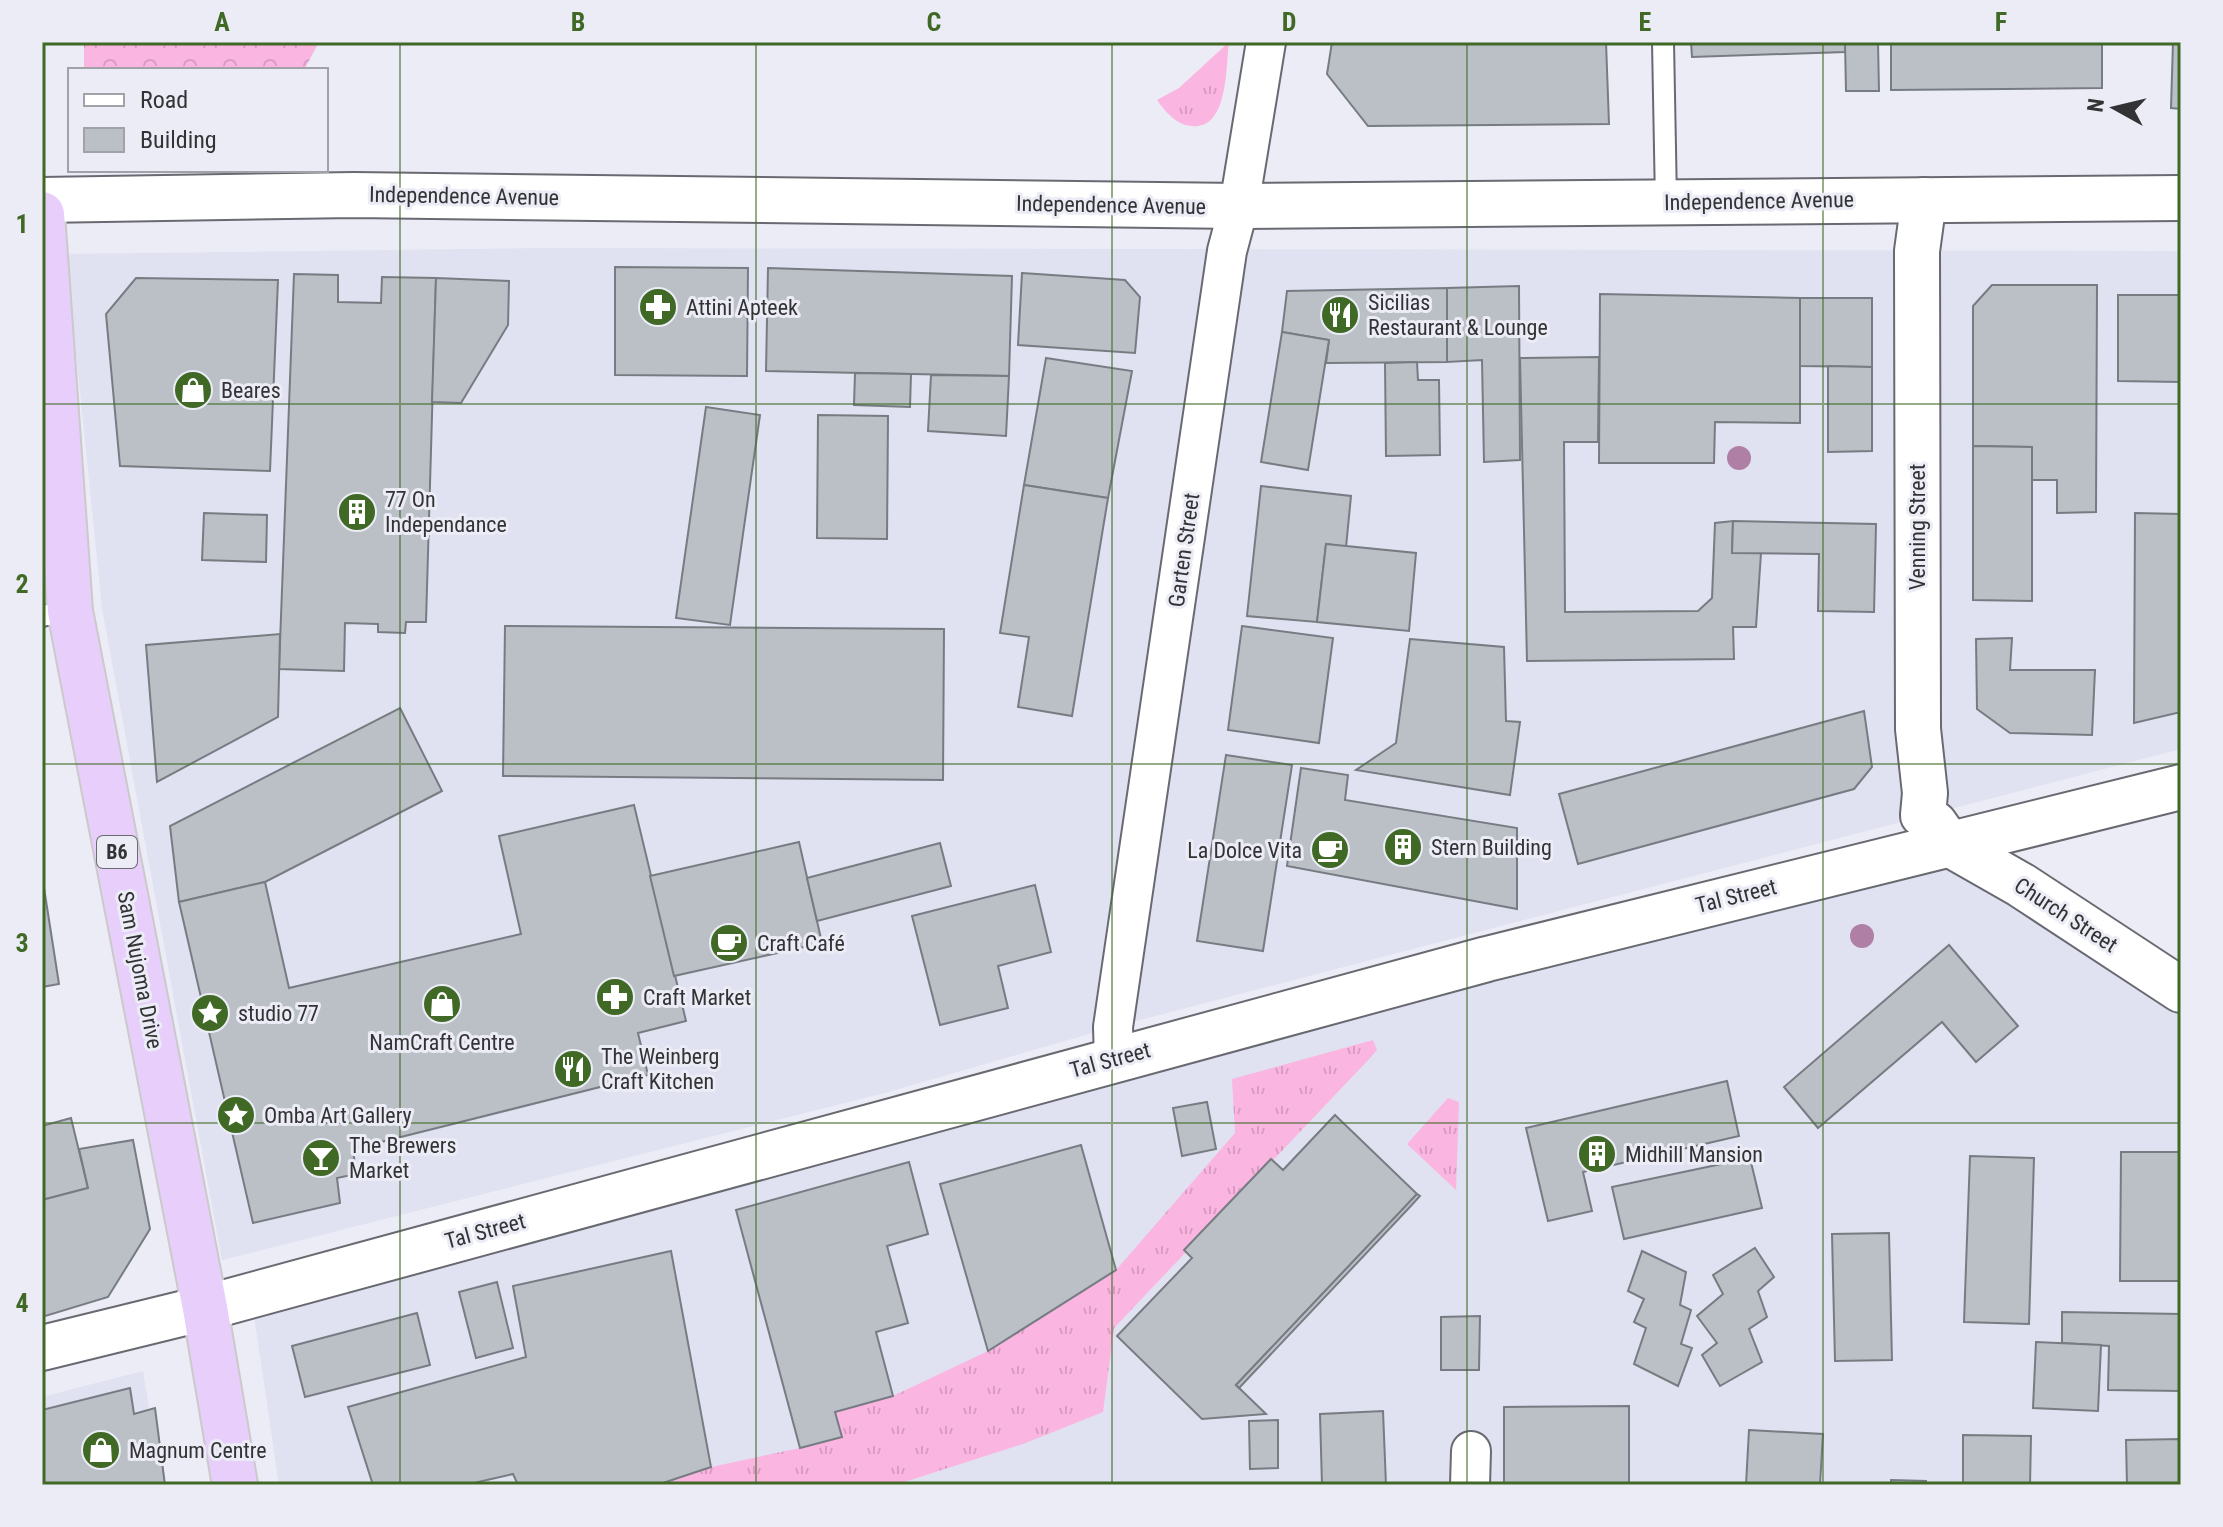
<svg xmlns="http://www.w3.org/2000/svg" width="2223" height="1527" viewBox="0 0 2223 1527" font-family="'Roboto Condensed',sans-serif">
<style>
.built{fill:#e0e1f1}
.grass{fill:url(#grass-tufts)}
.park{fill:url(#park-crowns)}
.building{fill:#bbc0c7;stroke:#777c82;stroke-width:2}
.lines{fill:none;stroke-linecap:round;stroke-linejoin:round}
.service-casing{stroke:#696a71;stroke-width:24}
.minor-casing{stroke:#696a71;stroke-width:42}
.tertiary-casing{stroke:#696a71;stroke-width:48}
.secondary-casing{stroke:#696a71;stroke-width:48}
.trunk-casing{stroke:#cacacb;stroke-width:48}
.service{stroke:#fff;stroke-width:20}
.minor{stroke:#fff;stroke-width:38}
.tertiary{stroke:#fff;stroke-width:44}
.secondary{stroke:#fff;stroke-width:44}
.trunk{stroke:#e8cefb;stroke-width:44}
.tree{fill:#b07fa6}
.grid{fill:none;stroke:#406926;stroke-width:2;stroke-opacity:0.55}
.labels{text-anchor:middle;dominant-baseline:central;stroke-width:6;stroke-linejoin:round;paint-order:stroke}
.shield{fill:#ebecf5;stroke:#6a6a6f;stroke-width:2}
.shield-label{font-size:20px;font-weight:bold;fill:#333336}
.street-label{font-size:22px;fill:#333336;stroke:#ebecf5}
.poi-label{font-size:22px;fill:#333336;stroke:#ebecf5;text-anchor:start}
.neatline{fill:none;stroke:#406926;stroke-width:3}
.grid-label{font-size:26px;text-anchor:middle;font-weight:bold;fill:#406926}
</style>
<defs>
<pattern id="grass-tufts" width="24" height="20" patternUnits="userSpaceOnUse" patternTransform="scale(2)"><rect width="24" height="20" fill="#fbb5e1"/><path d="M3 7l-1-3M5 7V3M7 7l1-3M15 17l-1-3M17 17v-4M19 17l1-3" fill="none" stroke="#d89cc2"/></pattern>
<pattern id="park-crowns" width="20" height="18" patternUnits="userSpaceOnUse" patternTransform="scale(2)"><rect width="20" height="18" fill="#fbb5e1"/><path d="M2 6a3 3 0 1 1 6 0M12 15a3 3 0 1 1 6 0" fill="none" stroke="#d89cc2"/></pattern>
</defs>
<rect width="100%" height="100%" fill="#ebecf5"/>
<g class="built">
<polygon points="547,248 2181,251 2181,749 1113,1027 888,1092 222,1260 102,608 66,254"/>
<polygon points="1949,844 2181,990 2181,1485 279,1485 251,1295"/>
<polygon points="143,1371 161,1485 42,1485 42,1397"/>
</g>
<g class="grass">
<path d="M 1229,42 C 1226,65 1228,123 1198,126 C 1179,128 1167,114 1157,100 L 1179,88 Z"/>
<polygon points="1373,1040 1377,1050 1371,1057 1114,1328 1103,1412 1023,1444 895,1485 657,1485 711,1467 800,1448 835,1412 893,1396 988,1351 1116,1270 1235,1133 1232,1079"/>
<polygon points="1448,1098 1459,1102 1456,1190 1407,1144"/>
</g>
<polygon class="park" points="84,42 319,42 304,70 84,70"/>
<g class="building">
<polygon points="1332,42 1606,42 1609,124 1368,126 1327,74"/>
<polygon points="1691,42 1845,42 1845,52 1692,57"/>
<polygon points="1845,42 1878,42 1879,91 1846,91"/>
<polygon points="1891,42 2102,42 2102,88 1891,90"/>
<polygon points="2173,42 2181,42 2181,109 2171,108"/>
<polygon points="615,267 748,268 747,376 615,375"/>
<polygon points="768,268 1012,276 1009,376 766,371"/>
<polygon points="1022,273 1125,280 1140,297 1135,353 1018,345"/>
<polygon points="294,274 338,275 338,302 381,303 382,277 436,278 426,622 406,622 405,633 378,632 378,624 345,623 344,671 279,669"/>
<polygon points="136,278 278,280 270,471 120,466 106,314"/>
<polygon points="436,278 509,281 508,325 461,403 432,402"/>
<polygon points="1992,285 2097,285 2096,512 2057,513 2057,480 2032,480 2032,447 1973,446 1973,306"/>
<polygon points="1519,286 1520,460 1484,462 1482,360 1447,362 1447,288"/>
<polygon points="1447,288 1447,362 1326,363 1329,340 1282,332 1287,291"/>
<polygon points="1600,294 1800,298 1800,423 1715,422 1714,463 1599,463"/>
<polygon points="2118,295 2181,295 2181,382 2118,381"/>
<polygon points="1800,298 1872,298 1872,367 1800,366"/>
<polygon points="1282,332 1329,340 1308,470 1261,462"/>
<polygon points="1599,357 1598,442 1564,442 1565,612 1698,611 1712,598 1715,523 1733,521 1732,553 1761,553 1756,627 1733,627 1734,659 1527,661 1520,358"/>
<polygon points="1046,358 1132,371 1108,498 1024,485"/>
<polygon points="1417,362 1418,380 1439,380 1440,455 1386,456 1385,363"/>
<polygon points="1828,366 1872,367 1872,451 1828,452"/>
<polygon points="855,373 911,374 910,407 854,405"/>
<polygon points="931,375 1009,376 1006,436 928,431"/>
<polygon points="706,407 760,415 730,625 676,618"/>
<polygon points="818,415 888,416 887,539 817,538"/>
<polygon points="1973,446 2032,447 2032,601 1973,600"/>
<polygon points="1024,485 1108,498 1072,716 1018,707 1029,637 1000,633"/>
<polygon points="1261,486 1351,496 1346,547 1326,544 1317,622 1247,616"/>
<polygon points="204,513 267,515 266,562 202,560"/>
<polygon points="2135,513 2181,514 2181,712 2134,723"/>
<polygon points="1733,521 1876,524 1874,612 1818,611 1819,554 1732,553"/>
<polygon points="1326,544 1416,553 1409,631 1317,622"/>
<polygon points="505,626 944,629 943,780 503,776"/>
<polygon points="1242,626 1333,638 1319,743 1228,730"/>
<polygon points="280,634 278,717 157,782 146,645"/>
<polygon points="2012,638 2010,670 2095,670 2092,735 2010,733 1977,709 1976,639"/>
<polygon points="1410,639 1504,647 1506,721 1520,722 1510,795 1356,770 1396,743"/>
<polygon points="400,708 442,791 265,882 179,902 170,826"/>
<polygon points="1864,711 1872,767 1854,789 1578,864 1559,794"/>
<polygon points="1226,755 1292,765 1263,951 1197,941"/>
<polygon points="1301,768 1348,775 1345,800 1517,828 1517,909 1287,866"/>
<polygon points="634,805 686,1021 638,1033 648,1075 353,1149 356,1174 337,1178 340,1203 253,1223 179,902 265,882 289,988 521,934 499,836"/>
<polygon points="799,842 822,943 674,976 650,876"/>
<polygon points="940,843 951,886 817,921 807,878"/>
<polygon points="42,875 59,984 42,987"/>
<polygon points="1035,885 1051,952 998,966 1008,1008 940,1025 912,916"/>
<polygon points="1949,945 2018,1026 1976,1062 1942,1022 1818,1128 1784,1087"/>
<polygon points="1727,1081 1739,1136 1583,1172 1592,1211 1548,1221 1526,1128"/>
<polygon points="1207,1102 1216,1149 1182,1156 1173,1108"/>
<polygon points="1335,1115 1417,1194 1236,1385 1266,1414 1202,1419 1117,1336 1192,1258 1184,1250 1271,1159 1283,1170"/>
<polygon points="71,1118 88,1188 42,1200 42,1126"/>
<polygon points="133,1140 150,1229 108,1297 42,1317 42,1200 88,1188 79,1149"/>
<polygon points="1081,1145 1116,1270 988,1351 940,1184"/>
<polygon points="2121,1152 2181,1152 2181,1281 2120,1281"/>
<polygon points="1970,1156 2034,1158 2029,1324 1964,1322"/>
<polygon points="1750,1158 1762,1208 1624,1239 1612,1187"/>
<polygon points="909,1162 928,1234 887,1246 908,1323 876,1332 893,1396 835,1412 842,1437 800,1448 736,1210"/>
<polygon points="1417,1194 1420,1196 1408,1209 1239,1388 1236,1385"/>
<polygon points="1889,1233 1892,1360 1835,1361 1832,1234"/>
<polygon points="1755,1248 1774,1277 1758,1291 1767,1317 1749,1329 1762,1362 1720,1386 1702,1355 1717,1343 1697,1316 1723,1294 1713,1275"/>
<polygon points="671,1251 711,1467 657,1485 518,1485 513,1474 465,1485 373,1485 348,1407 526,1357 513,1286"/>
<polygon points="1642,1251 1686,1272 1680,1305 1691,1310 1681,1344 1692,1348 1678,1386 1634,1364 1646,1328 1634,1322 1644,1299 1628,1291"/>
<polygon points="497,1282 513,1348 476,1358 459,1292"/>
<polygon points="2062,1312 2181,1314 2181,1391 2108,1390 2109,1346 2062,1343"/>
<polygon points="417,1313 430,1365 305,1397 292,1346"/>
<polygon points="1480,1316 1479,1370 1441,1370 1441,1317"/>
<polygon points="2036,1342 2101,1345 2098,1411 2033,1408"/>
<polygon points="130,1388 134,1414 155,1408 165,1485 42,1485 42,1410"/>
<polygon points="1629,1406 1629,1485 1504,1485 1504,1407"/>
<polygon points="1383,1411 1386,1485 1322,1485 1320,1414"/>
<polygon points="1278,1420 1278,1468 1250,1469 1249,1421"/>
<polygon points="1749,1430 1823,1434 1820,1485 1746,1485"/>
<polygon points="1963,1435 2031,1436 2030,1485 1963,1485"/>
<polygon points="2181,1439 2181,1485 2127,1485 2126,1440"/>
<polygon points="1891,1480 1926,1481 1926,1485 1891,1485"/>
</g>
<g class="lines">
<defs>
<g id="service">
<polyline points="1663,42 1666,202"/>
<polyline points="42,616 70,611"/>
</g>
<g id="minor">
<polyline points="1114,1059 1113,1027 1227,251 1239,206 1266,42"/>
<polyline points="1470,1485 1471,1451"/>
</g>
<g id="tertiary">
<polyline points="1924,200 1917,251 1918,729 1925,793 1923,815 1935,824 1949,844 2021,885 2181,990"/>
<polyline points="42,1348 205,1308 1487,959 2181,787"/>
</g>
<polyline id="secondary" points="42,200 354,195 1239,206 2181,198"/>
<polyline id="trunk" points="42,214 70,611 205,1308 235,1485"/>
</defs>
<use href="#service" class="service-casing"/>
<use href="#minor" class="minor-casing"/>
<use href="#tertiary" class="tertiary-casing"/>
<use href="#secondary" class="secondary-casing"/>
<use href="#trunk" class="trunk-casing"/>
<use href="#service" class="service"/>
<use href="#minor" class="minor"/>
<use href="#tertiary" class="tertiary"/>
<use href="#secondary" class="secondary"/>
<use href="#trunk" class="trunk"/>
</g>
<g class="tree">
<circle cx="1739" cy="458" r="12"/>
<circle cx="1862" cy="936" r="12"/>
</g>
<path class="grid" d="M 400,42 L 400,1485M 756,42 L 756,1485M 1112,42 L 1112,1485M 1467,42 L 1467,1485M 1823,42 L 1823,1485M 42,404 L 2181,404M 42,764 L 2181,764M 42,1123 L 2181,1123"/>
<defs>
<symbol id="pharmacy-disc" viewBox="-11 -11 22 22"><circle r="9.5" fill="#406926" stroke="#ebecf5"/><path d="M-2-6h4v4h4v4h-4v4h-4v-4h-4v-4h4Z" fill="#fff"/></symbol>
<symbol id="restaurant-disc" viewBox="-11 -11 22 22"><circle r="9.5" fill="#406926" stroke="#ebecf5"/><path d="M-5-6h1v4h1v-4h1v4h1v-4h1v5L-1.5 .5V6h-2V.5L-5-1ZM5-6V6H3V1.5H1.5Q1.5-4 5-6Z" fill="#fff"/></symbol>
<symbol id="shop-disc" viewBox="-11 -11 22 22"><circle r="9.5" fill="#406926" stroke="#ebecf5"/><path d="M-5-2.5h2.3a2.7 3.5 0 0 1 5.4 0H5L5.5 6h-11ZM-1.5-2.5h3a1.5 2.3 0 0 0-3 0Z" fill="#fff"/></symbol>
<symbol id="building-disc" viewBox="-11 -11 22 22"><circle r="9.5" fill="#406926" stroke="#ebecf5"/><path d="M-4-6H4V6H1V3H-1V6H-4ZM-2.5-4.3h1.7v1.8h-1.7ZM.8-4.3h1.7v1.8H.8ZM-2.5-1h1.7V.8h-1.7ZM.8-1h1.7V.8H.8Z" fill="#fff"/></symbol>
<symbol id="cafe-disc" viewBox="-11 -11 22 22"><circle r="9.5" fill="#406926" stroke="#ebecf5"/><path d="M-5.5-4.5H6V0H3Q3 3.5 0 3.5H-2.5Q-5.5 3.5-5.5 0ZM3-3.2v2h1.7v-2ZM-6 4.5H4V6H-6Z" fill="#fff"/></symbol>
<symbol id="sight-disc" viewBox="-11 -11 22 22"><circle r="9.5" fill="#406926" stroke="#ebecf5"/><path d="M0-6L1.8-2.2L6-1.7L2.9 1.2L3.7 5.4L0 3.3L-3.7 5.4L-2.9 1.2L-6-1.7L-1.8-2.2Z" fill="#fff"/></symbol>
<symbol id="bar-disc" viewBox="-11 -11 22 22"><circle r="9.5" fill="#406926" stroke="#ebecf5"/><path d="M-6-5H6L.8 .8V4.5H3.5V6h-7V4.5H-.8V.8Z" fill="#fff"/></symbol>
</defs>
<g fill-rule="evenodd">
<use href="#pharmacy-disc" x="636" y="285" width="44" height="44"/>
<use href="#restaurant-disc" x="1318" y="293" width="44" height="44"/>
<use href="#shop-disc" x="171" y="368" width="44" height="44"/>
<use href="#building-disc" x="335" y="490" width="44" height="44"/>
<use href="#building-disc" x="1381" y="825" width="44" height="44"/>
<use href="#cafe-disc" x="1308" y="828" width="44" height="44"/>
<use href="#cafe-disc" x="707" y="921" width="44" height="44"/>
<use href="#pharmacy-disc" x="593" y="975" width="44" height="44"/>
<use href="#shop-disc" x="420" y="982" width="44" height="44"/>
<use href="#sight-disc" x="188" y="991" width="44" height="44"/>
<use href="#restaurant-disc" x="551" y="1047" width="44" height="44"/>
<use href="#sight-disc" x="214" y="1093" width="44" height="44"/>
<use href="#building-disc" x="1575" y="1132" width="44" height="44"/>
<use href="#bar-disc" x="299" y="1136" width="44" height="44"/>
<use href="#shop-disc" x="79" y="1428" width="44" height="44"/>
</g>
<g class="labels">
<rect class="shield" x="97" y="836" width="40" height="32" rx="6"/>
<g class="shield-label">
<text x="117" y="852">B6</text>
</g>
<g class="street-label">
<text transform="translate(464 196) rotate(1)">Independence Avenue</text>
<text transform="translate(1759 201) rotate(-1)">Independence Avenue</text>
<text transform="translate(1111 205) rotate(1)">Independence Avenue</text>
<text transform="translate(1917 527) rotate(-90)">Venning Street</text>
<text transform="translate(1184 550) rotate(-82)">Garten Street</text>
<text transform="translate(1736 896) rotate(-14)">Tal Street</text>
<text transform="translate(2066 915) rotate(33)">Church Street</text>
<text transform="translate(140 970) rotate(79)">Sam Nujoma Drive</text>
<text transform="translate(1110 1060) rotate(-15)">Tal Street</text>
<text transform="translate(485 1231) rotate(-15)">Tal Street</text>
</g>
<g class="poi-label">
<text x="1368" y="302">Sicilias<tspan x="1368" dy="25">Restaurant &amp; Lounge</tspan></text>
<text x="686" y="307">Attini Apteek</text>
<text x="221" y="390">Beares</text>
<text x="385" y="499">77 On<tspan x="385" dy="25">Independance</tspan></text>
<text x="1431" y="847">Stern Building</text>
<text x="1302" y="850" text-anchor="end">La Dolce Vita</text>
<text x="757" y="943">Craft Café</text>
<text x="643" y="997">Craft Market</text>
<text x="238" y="1013">studio 77</text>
<text x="442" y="1042" text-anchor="middle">NamCraft Centre</text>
<text x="601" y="1056">The Weinberg<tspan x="601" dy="25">Craft Kitchen</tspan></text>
<text x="264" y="1115">Omba Art Gallery</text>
<text x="349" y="1145">The Brewers<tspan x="349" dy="25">Market</tspan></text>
<text x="1625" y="1154">Midhill Mansion</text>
<text x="129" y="1450">Magnum Centre</text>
</g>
</g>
<rect width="2223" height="1527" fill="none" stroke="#ebecf5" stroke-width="88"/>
<rect x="68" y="68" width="260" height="104" fill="#ebecf5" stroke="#a1a2a9" stroke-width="2"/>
<rect x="84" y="94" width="40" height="12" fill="#ffffff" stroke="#a1a2a9" stroke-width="2"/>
<text x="140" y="108" font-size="24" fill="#333336">Road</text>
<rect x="84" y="128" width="40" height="24" fill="#bbc0c7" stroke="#a1a2a9" stroke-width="2"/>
<text x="140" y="148" font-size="24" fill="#333336">Building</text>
<g transform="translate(2115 108) rotate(278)" stroke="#ebecf5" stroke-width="6" paint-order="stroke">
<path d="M0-6L14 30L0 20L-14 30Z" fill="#333336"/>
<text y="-12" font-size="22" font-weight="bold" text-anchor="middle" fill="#333336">N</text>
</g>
<rect x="44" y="44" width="2135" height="1439" class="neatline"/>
<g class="grid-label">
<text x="222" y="31">A</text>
<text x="578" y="31">B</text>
<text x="934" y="31">C</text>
<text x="1289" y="31">D</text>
<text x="1645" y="31">E</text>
<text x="2001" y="31">F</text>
<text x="22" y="233">1</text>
<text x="22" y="593">2</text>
<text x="22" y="952">3</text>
<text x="22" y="1312">4</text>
</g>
</svg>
